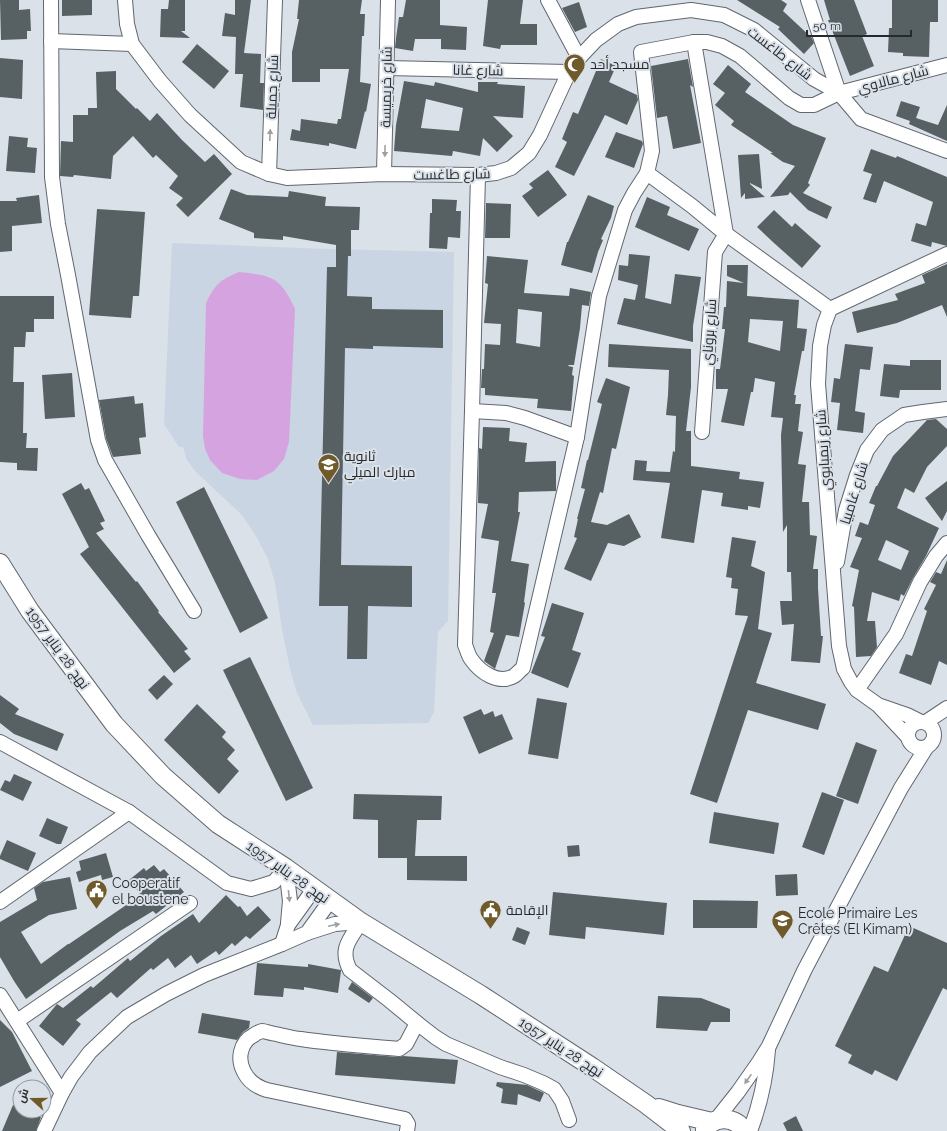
<svg xmlns="http://www.w3.org/2000/svg" width="947" height="1131" viewBox="0 0 947 1131" font-family="Raleway,Cairo,sans-serif">
<style>
.built{fill:#c9d5e2}
.green{fill:#d5a4e0}
.building{fill:#576164;fill-rule:evenodd}
.lines{fill:none;stroke-linecap:round;stroke-linejoin:round}
.minor-casing{stroke:#61676e;stroke-width:16}
.tertiary-casing{stroke:#61676e;stroke-width:20}
.minor{stroke:#fff;stroke-width:14}
.tertiary{stroke:#fff;stroke-width:18}
.oneway{fill:#9e9fa0}
.labels{text-anchor:middle;dominant-baseline:central;stroke-width:4;stroke-linejoin:round;paint-order:stroke}
.street-label{font-size:14px;fill:#272a2d;stroke:#dae1e9}
.poi-label{font-size:14px;fill:#272a2d;stroke:#dae1e9;text-anchor:start}
</style>
<rect width="100%" height="100%" fill="#dae1e9"/>
<polygon class="built" points="172,243 327,249 454,252 448,621 438,632 434,712 428,723 313,725 297,693 290,669 282,629 275,583 268,559 256,536 242,515 195,471 187,460 183,447 179,447 164,424"/>
<path class="green" d="M 239,272 C 273,275 281,278 295,309 L 289,442 L 284,459 L 274,471 L 257,480 L 240,479 L 222,473 L 210,460 L 205,449 L 203,436 L 206,303 C 215,284 220,280 239,272 Z"/>
<g class="building">
<polygon points="0,0 19,0 19,10 30,9 31,31 27,31 27,39 1,40"/>
<polygon points="62,0 92,0 92,15 62,16"/>
<polygon points="169,0 185,0 185,31 181,31 190,38 160,37 161,9 168,9"/>
<polygon points="235,0 251,0 244,53 261,54 260,83 264,83 263,110 240,107 243,74 235,74 236,37 222,36 225,13 235,15"/>
<polygon points="299,0 362,0 360,14 365,14 364,36 362,36 360,82 371,84 366,112 365,111 356,149 329,143 329,146 290,140 292,129 300,131 301,119 337,124 338,119 341,119 349,69 320,69 320,82 292,82 292,52 299,19 297,19"/>
<polygon points="406,0 440,0 440,25 467,27 466,50 441,49 441,39 415,39 413,51 395,48 396,38 399,17 403,17"/>
<polygon points="488,0 523,0 520,24 537,24 537,45 501,45 500,49 483,46"/>
<polygon points="737,0 781,0 787,4 783,11 812,38 814,43 804,54 778,29 780,27"/>
<polygon points="824,0 854,0 867,34 862,36 874,66 850,76 828,20 830,20"/>
<polygon points="892,0 938,0 938,22 930,22 929,57 903,56 903,53 888,52 889,28 892,28"/>
<polygon points="579,2 587,27 575,32 562,8"/>
<polygon points="197,44 229,71 214,89 182,62"/>
<polygon points="0,58 23,60 22,99 0,97"/>
<polygon points="601,59 616,66 609,82 637,95 638,100 627,125 605,115 574,176 555,167 567,142 562,139 573,112 578,114"/>
<polygon points="688,59 693,87 690,85 701,143 673,149 667,116 657,118 651,66"/>
<polygon points="728,65 751,84 745,92 793,125 826,138 808,183 810,185 803,193 832,207 827,219 808,210 790,192 788,195 770,197 795,166 783,162 770,153 773,153 731,125 734,121 715,105 725,93 713,84"/>
<polygon points="116,71 116,89 136,109 137,108 150,121 157,113 182,140 205,162 214,154 232,174 188,217 176,205 183,198 169,188 178,176 156,155 153,158 133,136 113,156 111,179 74,175 73,177 60,176 61,141 73,142 73,115 88,115 88,108 97,108 96,72"/>
<path d="M 404,81 L 434,86 L 435,82 L 478,92 L 478,82 L 498,82 L 497,84 L 525,86 L 523,118 L 493,116 L 513,136 L 497,152 L 483,138 L 480,156 L 453,151 L 452,156 L 394,151 L 396,125 ZM 426,99 L 463,108 L 459,131 L 421,128 Z"/>
<polygon points="901,101 920,107 916,118 938,125 947,105 947,141 909,124 910,121 896,116"/>
<polygon points="616,132 642,141 643,144 634,168 605,157"/>
<polygon points="9,136 28,138 27,147 37,148 35,173 6,171"/>
<polygon points="871,149 896,158 897,156 947,177 947,246 932,242 931,247 911,241 916,223 926,226 933,202 884,181 876,203 863,199 872,174 863,171"/>
<polygon points="759,154 762,189 750,183 750,184 765,197 745,199 745,193 741,198 738,155"/>
<polygon points="548,170 567,195 538,217 522,196 533,188 529,184"/>
<polygon points="231,189 247,195 288,197 289,191 326,197 325,206 360,207 359,230 351,230 351,256 348,256 347,296 372,297 372,309 443,310 443,348 373,346 373,349 345,348 341,565 412,566 412,607 368,606 367,659 347,659 348,606 319,606 327,267 336,267 336,245 283,236 283,240 254,238 254,233 219,219"/>
<polygon points="39,195 42,223 12,226 12,251 0,252 0,201 17,201 16,198"/>
<polygon points="588,195 614,206 611,218 601,239 603,240 598,252 592,273 561,265 567,242 568,242"/>
<polygon points="647,197 670,207 667,215 699,229 689,251 635,227"/>
<polygon points="432,199 457,200 456,211 461,211 460,238 448,237 447,249 429,248 430,213 432,213"/>
<polygon points="486,203 511,204 510,238 485,238"/>
<polygon points="97,209 145,212 139,296 133,296 131,318 89,315"/>
<polygon points="774,210 792,227 795,223 821,246 802,268 774,243 757,227"/>
<polygon points="629,254 650,256 645,298 671,304 675,274 701,277 693,326 693,342 617,324 624,298 635,300 638,285 618,280 619,265 628,266"/>
<path d="M 487,256 L 528,260 L 524,293 L 569,296 L 570,288 L 591,292 L 589,306 L 582,305 L 580,328 L 574,365 L 569,365 L 568,366 L 573,367 L 572,375 L 574,376 L 571,411 L 537,408 L 538,399 L 485,395 L 485,388 L 481,388 L 482,369 L 484,369 L 485,344 L 500,345 L 501,324 L 484,323 L 488,284 L 485,283 ZM 518,309 L 542,312 L 540,347 L 516,343 Z"/>
<polygon points="947,264 947,317 942,305 897,323 857,333 852,312 898,300 895,294 925,283 922,275"/>
<path d="M 727,265 L 748,265 L 747,296 L 799,300 L 797,328 L 807,329 L 804,351 L 802,351 L 794,395 L 796,395 L 795,404 L 801,404 L 798,431 L 803,432 L 798,464 L 806,465 L 802,502 L 809,502 L 810,535 L 817,536 L 813,569 L 818,569 L 818,588 L 821,636 L 823,636 L 820,663 L 791,661 L 794,624 L 782,625 L 780,601 L 792,601 L 791,572 L 787,572 L 787,525 L 783,532 L 781,435 L 783,418 L 771,417 L 775,382 L 755,378 L 753,392 L 751,392 L 744,426 L 721,422 L 728,389 L 716,389 L 716,369 L 720,369 L 725,329 L 722,329 L 724,307 L 726,307 L 727,281 L 744,283 L 727,276 ZM 750,319 L 783,321 L 780,351 L 748,342 Z"/>
<polygon points="0,296 54,296 54,319 34,319 34,332 26,332 25,347 14,347 13,382 24,382 23,433 27,433 26,448 38,448 37,471 17,470 17,463 0,462"/>
<polygon points="609,344 691,349 691,387 686,431 691,431 691,466 740,472 739,479 764,482 760,508 748,506 748,510 721,506 723,493 702,490 694,543 661,538 670,483 633,480 635,460 647,461 646,471 670,472 673,451 675,452 676,416 666,415 668,395 669,370 608,367"/>
<polygon points="845,344 873,347 870,370 860,369 855,411 865,413 863,433 837,430 840,403 831,402 834,378 840,379"/>
<polygon points="910,360 941,360 941,390 900,390 899,398 880,396 884,364 910,366"/>
<polygon points="72,373 75,417 45,419 42,375"/>
<polygon points="606,378 630,387 616,449 612,448 603,493 600,492 591,522 607,525 629,514 641,537 624,546 608,543 591,581 564,569 577,538 574,537 578,519 577,519 585,489 581,488 587,460 588,460 602,404 597,402"/>
<polygon points="134,396 135,404 143,403 146,437 139,438 141,454 113,457 106,438 99,400"/>
<path d="M 936,419 L 947,429 L 947,446 L 927,467 L 914,493 L 905,488 L 897,508 L 939,528 L 926,556 L 913,578 L 904,596 L 901,594 L 899,601 L 872,592 L 867,621 L 875,621 L 877,647 L 871,656 L 856,657 L 854,607 L 852,606 L 859,570 L 850,567 L 862,538 L 855,536 L 860,522 L 868,525 L 875,505 L 869,503 L 876,486 L 877,486 L 893,456 L 927,420 ZM 886,540 L 909,551 L 901,570 L 878,560 Z"/>
<polygon points="483,427 510,428 509,441 527,443 525,462 556,461 556,491 519,492 518,512 520,512 511,561 529,564 524,602 525,603 519,637 506,635 495,669 484,661 494,633 490,632 496,593 492,593 499,541 481,538 488,504 478,503 479,448 482,449"/>
<polygon points="947,481 947,511 942,521 925,498"/>
<polygon points="81,483 85,490 89,488 105,521 100,523 104,529 96,533 136,582 137,581 159,611 158,612 188,649 184,651 191,659 174,673 80,554 89,547 62,494"/>
<polygon points="204,487 268,618 240,633 176,502"/>
<polygon points="732,537 756,541 751,566 765,572 758,629 772,633 756,683 826,704 818,730 748,710 717,803 690,794 748,616 735,615 738,589 731,588 732,578 726,577"/>
<polygon points="947,560 947,665 939,661 931,685 899,673 906,654 912,656 927,611 924,609 936,585 930,582 936,572 941,574"/>
<polygon points="552,603 584,613 572,650 581,653 568,688 531,673 545,637 541,636"/>
<polygon points="250,657 313,788 286,801 223,670"/>
<polygon points="164,675 173,684 157,700 148,690"/>
<polygon points="0,695 19,709 15,714 64,734 57,751 14,734 0,723"/>
<polygon points="537,698 567,703 558,759 528,754"/>
<polygon points="197,704 226,732 222,737 235,750 227,759 239,771 219,794 164,740"/>
<polygon points="481,709 484,715 493,711 495,717 502,714 513,739 479,754 463,717"/>
<polygon points="856,742 877,750 858,804 836,796"/>
<polygon points="14,774 32,782 23,801 0,790 5,780 10,782"/>
<polygon points="822,792 844,800 824,855 802,847"/>
<polygon points="354,794 442,796 441,820 417,820 415,856 467,856 467,881 407,880 407,858 378,858 378,820 353,819"/>
<polygon points="714,812 779,823 774,854 709,843"/>
<polygon points="47,818 68,827 61,844 57,844 39,836"/>
<polygon points="7,840 36,853 28,871 0,859 0,856"/>
<polygon points="579,845 580,856 568,857 567,846"/>
<polygon points="106,853 113,877 102,880 101,875 79,882 76,872 81,870 79,861"/>
<polygon points="154,865 160,872 164,869 184,892 156,914 153,911 120,931 26,999 14,981 0,957 0,922 37,900 34,888 43,882 70,877 77,909 49,915 21,932 41,964 68,944 69,944 141,895 129,880 144,868 146,871"/>
<polygon points="797,874 798,895 776,896 775,875"/>
<polygon points="553,892 667,903 664,935 586,927 585,939 549,935"/>
<polygon points="226,895 238,907 240,906 247,916 258,906 271,920 250,939 246,936 235,946 232,943 219,955 216,951 197,964 191,955 175,968 168,958 153,970 151,968 117,998 111,992 76,1020 81,1024 63,1046 39,1026 57,1004 63,1008 91,986 93,988 128,958 130,961 161,936 193,914 199,923"/>
<polygon points="693,900 758,901 757,928 693,928"/>
<polygon points="909,926 947,943 947,990 943,988 897,1081 875,1070 872,1075 848,1063 852,1055 835,1046 874,966 888,972"/>
<polygon points="517,927 530,932 525,945 512,940"/>
<polygon points="257,963 308,967 308,964 341,970 341,971 338,993 304,987 304,990 284,988 283,997 254,995"/>
<polygon points="352,982 373,998 369,1003 348,989"/>
<polygon points="658,996 701,998 730,1009 730,1022 711,1022 707,1031 656,1028"/>
<polygon points="202,1013 250,1021 249,1028 243,1032 237,1040 198,1033"/>
<polygon points="0,1020 12,1032 32,1071 0,1087"/>
<polygon points="337,1052 398,1057 403,1056 458,1060 455,1084 335,1075"/>
<polygon points="497,1082 527,1085 544,1093 540,1102 518,1094 517,1105 501,1103 503,1089 496,1086"/>
<polygon points="13,1105 20,1108 20,1111 28,1111 41,1117 36,1131 2,1131"/>
<polygon points="796,1116 803,1131 787,1131 783,1123"/>
</g>
<g class="lines">
<defs>
<g id="minor">
<polyline points="51,0 52,177 58,224 68,275 98,440 105,460 148,535 194,611"/>
<polyline points="125,0 127,24 132,44 160,81 190,115 241,162 269,174 287,178 384,174 478,175 496,173 511,168 529,153 540,135 569,72 579,58 596,40 618,24 636,17 691,10 724,15 754,30 814,79 839,93 861,119 947,151"/>
<polyline points="548,0 579,58"/>
<polyline points="808,0 839,93"/>
<polyline points="51,41 132,44"/>
<polyline points="694,42 726,234 715,252 702,432"/>
<polyline points="387,68 569,72"/>
<polyline points="647,173 692,206 726,234 830,309"/>
<polyline points="269,174 275,0"/>
<polyline points="384,174 388,0"/>
<path d="M 478,175 L 472,411 L 465,645 C 467,649 468,655 471,659 C 480,672 498,685 514,676 C 517,674 520,670 523,668 L 577,437 L 599,296 L 625,210 L 634,193 L 647,173 L 652,151 L 641,52 L 694,42 L 707,42 L 722,46 L 740,56 L 789,98 L 801,105 L 814,105 L 839,93 L 947,65"/>
<polyline points="472,411 506,413 525,418 577,437"/>
<polyline points="837,562 846,510 857,475 867,450 882,430 904,415 923,412 947,409"/>
<polyline points="857,690 896,634 920,582 936,556 947,543"/>
<polyline points="881,706 907,715 921,722"/>
<circle cx="921" cy="735" r="13"/>
<polyline points="926,722 947,708"/>
<polyline points="907,736 878,705 857,690 851,682 844,669 839,646 818,384 820,346 824,325 830,309 947,254"/>
<polyline points="0,742 129,812 227,883 251,889 274,882 286,868"/>
<polyline points="286,868 290,901 288,923"/>
<polyline points="0,902 129,812"/>
<path d="M 361,922 C 350,939 339,949 350,970 L 389,1000 L 417,1023 L 406,1044 L 399,1049 C 367,1046 334,1044 301,1039 C 291,1038 281,1035 271,1033 C 269,1033 265,1031 262,1031 C 259,1032 256,1033 254,1035 C 240,1042 237,1059 244,1072 C 249,1082 257,1087 267,1090 L 405,1119 L 408,1124 L 407,1131"/>
<polyline points="307,933 335,924 361,922"/>
<polyline points="282,944 288,925 314,889"/>
<polyline points="0,995 62,1093"/>
<polyline points="17,1021 190,903"/>
<polyline points="417,1023 435,1037 446,1044 500,1067 524,1075 543,1083 554,1089 562,1101 569,1120"/>
<polyline points="715,1121 738,1092 759,1062 769,1046 805,969 901,788 926,748"/>
<polyline points="44,1131 62,1093 71,1077 90,1052 127,1017 166,994 204,975 282,944 307,933 330,901"/>
<path d="M 750,1131 C 760,1105 766,1078 768,1050"/>
</g>
<g id="tertiary">
<polyline points="0,563 30,611 114,724 163,776 218,824 286,868 361,922 481,995 592,1067 646,1104 681,1131"/>
<polyline points="659,1108 678,1114 712,1122"/>
<path d="M 705,1130 C 715,1114 735,1117 745,1131"/>
</g>
</defs>
<use href="#minor" class="minor-casing"/>
<use href="#tertiary" class="tertiary-casing"/>
<use href="#minor" class="minor"/>
<use href="#tertiary" class="tertiary"/>
</g>
<defs><path id="oneway-solid" d="M-6-.8H1V-3.2L6.5 0L1 3.2V.8H-6Z"/></defs>
<g class="oneway">
<use href="#oneway-solid" transform="translate(270 135) rotate(-88)"/>
<use href="#oneway-solid" transform="translate(385 151) rotate(91)"/>
<use href="#oneway-solid" transform="translate(289 896) rotate(84)"/>
<use href="#oneway-solid" transform="translate(334 925) rotate(-12)"/>
<use href="#oneway-solid" transform="translate(748 1079) rotate(125)"/>
</g>
<defs>
<symbol id="mosque-pin" viewBox="-11 -11 22 30"><path d="M0 17L-7.5 6A9.5 9.5 0 1 1 7.5 6Z" fill="#705a2a" stroke="#dae1e9"/><path d="M3.5-4.9A6 6 0 1 0 3.5 4.9A5 5 0 1 1 3.5-4.9Z" fill="#fff"/></symbol>
<symbol id="school-pin" viewBox="-11 -11 22 30"><path d="M0 17L-7.5 6A9.5 9.5 0 1 1 7.5 6Z" fill="#705a2a" stroke="#dae1e9"/><path d="M0-5L7-2L0 1L-7-2ZM-4 1L0 2.5L4 1V4Q0 6-4 4Z" fill="#fff"/></symbol>
<symbol id="civic-pin" viewBox="-11 -11 22 30"><path d="M0 17L-7.5 6A9.5 9.5 0 1 1 7.5 6Z" fill="#705a2a" stroke="#dae1e9"/><path d="M-.6-6.5H3V-4.5H.6V-3L4-1V1h2V6H-6V1h2V-1L-.6-3ZM-1.2 2.5V6h2.4V2.5Z" fill="#fff"/></symbol>
</defs>
<g fill-rule="evenodd">
<use href="#mosque-pin" x="562" y="52" width="25" height="34"/>
<use href="#school-pin" x="316" y="452" width="25" height="34"/>
<use href="#civic-pin" x="84" y="878" width="25" height="34"/>
<use href="#civic-pin" x="478" y="898" width="25" height="34"/>
<use href="#school-pin" x="770" y="908" width="25" height="34"/>
</g>
<g class="labels">
<g class="street-label">
<text transform="translate(780 53) rotate(38)">شارع طاغست</text>
<text transform="translate(478 70) rotate(1)">شارع غانا</text>
<text transform="translate(893 79) rotate(-15)">شارع مالاوي</text>
<text transform="translate(272 87) rotate(-88)">شارع جميلة</text>
<text transform="translate(386 87) rotate(-89)">شارع خريميسة</text>
<text transform="translate(452 174) rotate(-1)">شارع طاغست</text>
<text transform="translate(709 332) rotate(-86)">شارع بروناي</text>
<text transform="translate(823 450) rotate(-94)">شارع زيمبابوي</text>
<text transform="translate(854 493) rotate(-73)">شارع غامبيا</text>
<text transform="translate(58 648) rotate(54)">نهج 28 يناير 1957</text>
<text transform="translate(288 872) rotate(35)">نهج 28 يناير 1957</text>
<text transform="translate(561 1047) rotate(33)">نهج 28 يناير 1957</text>
</g>
<g class="poi-label">
<text x="590" y="64">مسجد أحد</text>
<text x="344" y="456">ثانوية<tspan x="344" dy="16">مبارك الميلي</tspan></text>
<text x="112" y="883">Cooperatif<tspan x="112" dy="16">el boustene</tspan></text>
<text x="506" y="910">الإقامة</text>
<text x="798" y="913">Ecole Primaire Les<tspan x="798" dy="16">Crêtes (El Kimam)</tspan></text>
</g>
</g>
<g transform="translate(32 1099) rotate(291)"><circle r="19" fill="#dae1e9" stroke="#92989e"/>
<path d="M0-3L7 15L0 10L-7 15Z" fill="#705a2a"/>
<text y="-6" font-size="11" font-weight="bold" text-anchor="middle" fill="#272a2d">ش</text>
</g>
<path d="M807 30v6h104v-6" fill="none" stroke="#272a2d" stroke-width="2"/>
<text x="813" y="30" font-size="12" fill="#272a2d" stroke="#dae1e9" stroke-width="3" paint-order="stroke">50 m</text>
</svg>
